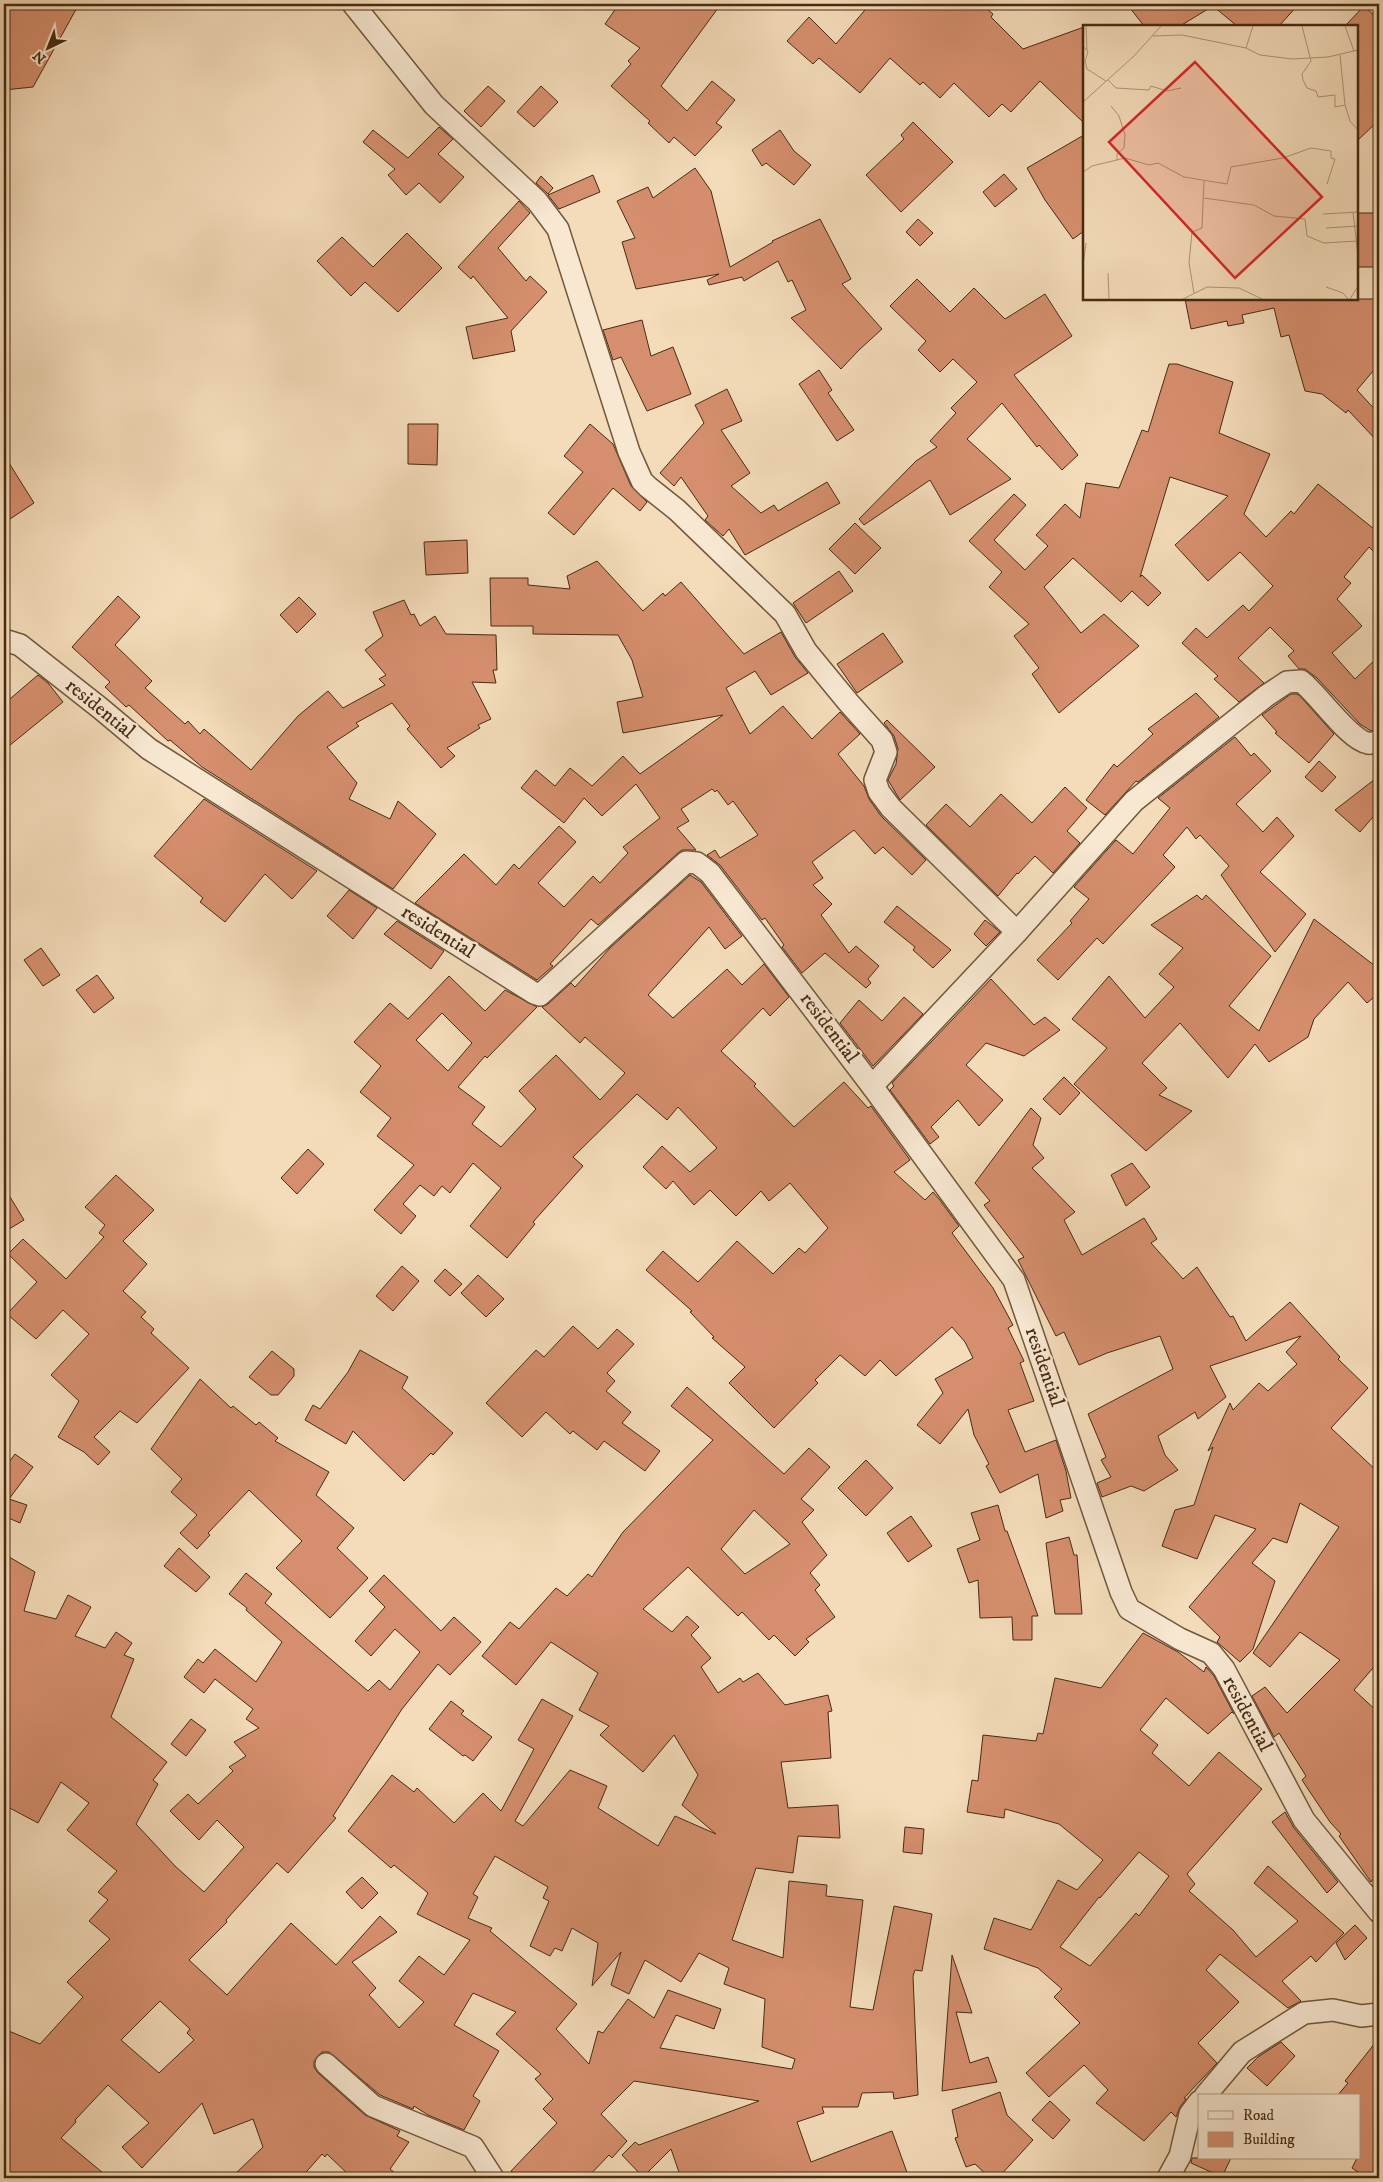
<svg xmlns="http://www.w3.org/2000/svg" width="1383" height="2182" viewBox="0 0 1383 2182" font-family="'IM FELL DW Pica',serif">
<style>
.building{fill:#d68f6e;stroke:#472b11;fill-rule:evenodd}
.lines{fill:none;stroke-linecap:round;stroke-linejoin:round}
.minor-casing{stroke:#72573b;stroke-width:24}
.minor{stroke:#f8e8d2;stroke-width:21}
.labels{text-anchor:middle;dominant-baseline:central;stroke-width:4.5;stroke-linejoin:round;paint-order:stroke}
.street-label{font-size:20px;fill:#472b11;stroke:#f8e8d2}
.inset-road{fill:none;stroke:#af9576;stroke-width:1}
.view{fill:#d62828;fill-opacity:0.15;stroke:#d62828;stroke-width:2.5}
.inset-edge{fill:none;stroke:#472b11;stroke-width:2.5}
</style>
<rect width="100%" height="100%" fill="#f4dcba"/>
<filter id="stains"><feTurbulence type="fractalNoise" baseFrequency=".004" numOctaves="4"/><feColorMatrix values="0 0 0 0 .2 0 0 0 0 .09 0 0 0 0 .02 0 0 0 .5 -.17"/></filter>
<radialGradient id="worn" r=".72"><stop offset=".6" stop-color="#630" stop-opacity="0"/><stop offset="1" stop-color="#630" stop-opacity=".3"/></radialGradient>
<g class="building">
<polygon points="4,4 79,4 33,87 4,90"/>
<polygon points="619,4 721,4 661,86 687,111 712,81 735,100 716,123 722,127 695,156 674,137 669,143 648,123 650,121 611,86 631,64 628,61 640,48 605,24"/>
<polygon points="870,4 981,4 993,14 991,17 1023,49 1084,27 1084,123 1040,81 1011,112 1002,104 989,117 954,83 940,98 923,82 920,85 890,58 860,93 819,58 813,64 787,41 809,17 836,44"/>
<polygon points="1127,4 1299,4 1279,26 1237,26 1213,6 1180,26 1144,26"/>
<polygon points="1364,6 1379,20 1379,120 1357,141 1357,26 1345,26"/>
<polygon points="488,86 505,101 481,127 464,111"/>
<polygon points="541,86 558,102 534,127 517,112"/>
<polygon points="913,122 953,162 901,212 866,175 904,139 901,135"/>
<polygon points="439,127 453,139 438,154 464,177 440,203 419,183 406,195 388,175 395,169 363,142 373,130 408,158"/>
<polygon points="780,130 794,151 811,165 794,185 766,163 762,166 752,150"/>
<polygon points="1084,135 1084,231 1073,239 1045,200 1027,168"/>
<polygon points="695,168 711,191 730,267 773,242 772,241 820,219 851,279 842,284 882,329 859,350 841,369 791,318 806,310 792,280 788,282 778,261 744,281 742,277 709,285 707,280 719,274 636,289 622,242 635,238 617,201 648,187 653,198"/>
<polygon points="1004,174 1017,189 995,207 983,192"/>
<polygon points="593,175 600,192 559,209 548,195"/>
<polygon points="541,176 553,188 548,194 536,183"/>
<polygon points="519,201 530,213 498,248 526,281 530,276 547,292 511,331 515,351 473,359 466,327 508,318 473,276 471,279 458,267"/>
<rect x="1357" y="213" width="22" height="54"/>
<polygon points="918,219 933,233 920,246 906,232"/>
<polygon points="407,233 442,268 398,312 365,282 351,296 317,261 342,237 373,267"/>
<polygon points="917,279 950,312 974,288 1005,319 1045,294 1072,336 1014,375 1078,455 1062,470 1039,445 1037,447 1002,403 967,439 1011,479 950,515 930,480 864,525 859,519 916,461 937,447 930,441 956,413 951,408 977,382 953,359 940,372 918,350 926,341 890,306"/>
<polygon points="1185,299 1379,299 1379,364 1357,390 1379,414 1379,443 1348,410 1346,413 1322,394 1305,391 1289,335 1281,337 1274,308 1242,315 1244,323 1228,326 1227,321 1191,329"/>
<polygon points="642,320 651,356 673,347 691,394 647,411 621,357 613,360 603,330"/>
<polygon points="1169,364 1177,364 1233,382 1219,433 1270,454 1244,514 1266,537 1291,511 1294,514 1318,484 1379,533 1379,557 1369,547 1344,577 1351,583 1337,599 1362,626 1332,653 1355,679 1379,656 1379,729 1371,731 1360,724 1317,678 1305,669 1299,669 1288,656 1294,651 1270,627 1238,658 1264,683 1239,702 1214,679 1218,676 1182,643 1196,628 1207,638 1243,605 1249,611 1273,586 1240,552 1208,581 1175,545 1228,496 1170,477 1140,577 1142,575 1161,593 1148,606 1132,591 1121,602 1073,558 1044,587 1081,633 1104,614 1139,646 1059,713 1032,674 1039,668 1014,636 1029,624 989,587 1002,572 969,541 1014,494 1026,505 994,540 1025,570 1048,546 1036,535 1065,504 1080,518 1086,483 1119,488 1142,430 1148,432"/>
<polygon points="819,370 832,390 828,393 854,430 837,441 799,384"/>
<polygon points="727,389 742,421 721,430 750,473 731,486 761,513 774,505 778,511 827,482 840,503 745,555 729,529 723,536 705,520 708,516 681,477 674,486 660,473 704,423 695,405"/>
<polygon points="408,424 438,424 437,465 408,464"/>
<polygon points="590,424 613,444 631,486 647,502 640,511 613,488 574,535 548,513 583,472 564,456"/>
<polygon points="4,455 34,503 4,523"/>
<polygon points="855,523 881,548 855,574 829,549"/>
<polygon points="467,540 468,573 426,575 424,542"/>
<polygon points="597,561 643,611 663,593 665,596 681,582 744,654 781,632 795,657 808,673 771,695 755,671 726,688 750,734 783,706 812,739 840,712 860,734 838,754 864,786 869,799 881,816 926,860 912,875 883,847 875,854 854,830 812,862 823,878 813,885 832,904 821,915 849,953 856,946 879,966 868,979 871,983 866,988 825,953 802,973 782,947 784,945 765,918 762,920 720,865 707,855 715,850 720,858 758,835 733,801 728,805 717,790 715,792 712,789 681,809 689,821 677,828 696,850 682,850 678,853 598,925 591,919 550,964 553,966 537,980 415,903 464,854 496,885 514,864 519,869 559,826 576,842 538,883 564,907 593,876 600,883 628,853 623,847 660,818 636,784 602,816 584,798 564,823 521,788 536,770 555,786 570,768 592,786 623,756 640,774 723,715 623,733 617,702 643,697 632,660 618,635 533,634 533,626 491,626 490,578 528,578 528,585 570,589 567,576"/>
<polygon points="839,571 853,591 806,623 793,603"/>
<polygon points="118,596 140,617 115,645 152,681 145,688 185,724 188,721 200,734 204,729 251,770 298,716 328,691 343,708 385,685 379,679 386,675 365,650 383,636 373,612 404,600 411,615 414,614 420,626 435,616 446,634 496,635 497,670 493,670 496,683 472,682 491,719 478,725 480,728 447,748 455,756 441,768 407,729 410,726 392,703 356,723 359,726 327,747 357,783 349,799 390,819 398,801 436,834 393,889 202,767 170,740 168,741 129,705 126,707 105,687 110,682 72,647"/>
<polygon points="299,597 316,614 297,633 280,615"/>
<polygon points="883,633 903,662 857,693 837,664"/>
<polygon points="38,675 48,683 63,702 4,750 4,704"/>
<polygon points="1196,693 1219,717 1138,782 1136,781 1105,815 1086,800 1114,764 1117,767 1153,734 1148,729"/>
<polygon points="1291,694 1297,694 1300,696 1334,734 1309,763 1275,733 1277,732 1262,715"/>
<polygon points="887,720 935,767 900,800 888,780 896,764 898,749 894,736 884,723"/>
<polygon points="1235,737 1251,756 1254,753 1271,771 1236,804 1263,832 1277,817 1294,836 1260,872 1306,914 1275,952 1221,875 1229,866 1200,835 1196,839 1187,827 1163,855 1175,867 1103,944 1097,938 1058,980 1037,960 1072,923 1070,921 1089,899 1074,887 1116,840 1133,854 1170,808 1158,798"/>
<polygon points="1319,761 1336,777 1322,792 1305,777"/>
<polygon points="1379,776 1379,810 1360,832 1335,810"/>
<polygon points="1065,787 1087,808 1067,831 1080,843 1053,873 1035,856 1018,874 1017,873 998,896 926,825 946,804 970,827 1001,794 1032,823"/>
<polygon points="204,799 317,871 292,899 265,874 225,922 200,902 203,898 154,856"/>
<path d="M 690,875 L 701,882 L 742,936 L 725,949 L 709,927 L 648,995 L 673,1018 L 727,969 L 742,985 L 764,964 L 789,997 L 770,1016 L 763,1008 L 721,1051 L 756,1084 L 754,1086 L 794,1127 L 844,1082 L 868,1108 L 871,1106 L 910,1160 L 894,1172 L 925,1200 L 933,1192 L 939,1199 L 959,1226 L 952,1233 L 993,1288 L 1013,1325 L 1008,1328 L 1024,1361 L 1020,1363 L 1034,1401 L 1008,1410 L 1025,1452 L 1056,1440 L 1066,1471 L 1071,1498 L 1060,1500 L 1063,1511 L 1046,1518 L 1038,1474 L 1000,1493 L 986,1466 L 989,1464 L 974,1435 L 968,1409 L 940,1444 L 917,1425 L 943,1393 L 935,1379 L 973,1358 L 965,1342 L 952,1327 L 896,1376 L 880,1360 L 865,1376 L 840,1355 L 815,1380 L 818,1383 L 774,1428 L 729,1383 L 745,1367 L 712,1338 L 714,1337 L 690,1312 L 692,1311 L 646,1270 L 663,1251 L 698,1282 L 737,1241 L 773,1274 L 799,1248 L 805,1253 L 828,1228 L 790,1183 L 769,1201 L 761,1191 L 736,1216 L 710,1190 L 694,1205 L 673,1181 L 666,1189 L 643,1167 L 662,1146 L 690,1172 L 717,1148 L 678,1107 L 667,1120 L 637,1094 L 573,1157 L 583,1166 L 533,1222 L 535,1224 L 507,1258 L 470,1226 L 501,1188 L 473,1163 L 450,1193 L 442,1186 L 434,1196 L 420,1185 L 403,1204 L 416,1216 L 401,1234 L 374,1210 L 414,1165 L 377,1136 L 391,1118 L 360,1092 L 381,1066 L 354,1042 L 390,1003 L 408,1019 L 449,976 L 485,1011 L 505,990 L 537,1007 L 487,1058 L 485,1056 L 458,1087 L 485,1107 L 472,1124 L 501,1147 L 536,1109 L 519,1091 L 556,1055 L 600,1100 L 625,1073 L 585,1037 L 580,1043 L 542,1007 L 548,1004 L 571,983 L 575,987 L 610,948 ZM 442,1013 L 472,1043 L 448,1071 L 416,1040 Z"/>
<polygon points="349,890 377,908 353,939 327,916"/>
<polygon points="1197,895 1202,900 1206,895 1271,956 1229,1006 1259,1031 1314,919 1379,969 1379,993 1367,1003 1348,982 1314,1019 1308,1037 1269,1062 1255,1044 1228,1078 1180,1023 1142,1063 1167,1088 1159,1095 1192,1111 1146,1151 1074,1084 1107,1048 1072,1019 1109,976 1145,1018 1174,987 1159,974 1183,948 1151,925"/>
<polygon points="897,906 951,950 933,968 913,950 915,947 884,922"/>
<polygon points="985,920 1000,932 986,946 974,934"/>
<polygon points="397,921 444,951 431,969 384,934"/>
<polygon points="41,948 60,975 43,986 24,960"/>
<polygon points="97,975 114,998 94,1013 76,990"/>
<polygon points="991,979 1034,1025 1045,1017 1060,1030 1024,1056 986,1043 966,1065 1003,1100 979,1126 958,1100 931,1127 939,1137 930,1144 890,1090 894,1086 892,1083"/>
<polygon points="904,997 923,1014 873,1066 840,1023 859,1000 882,1021"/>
<polygon points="1064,1077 1080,1093 1060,1115 1043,1099"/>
<polygon points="1031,1108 1041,1118 1033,1145 1044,1158 1032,1168 1075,1212 1064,1220 1082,1255 1144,1218 1157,1239 1151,1243 1183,1279 1197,1267 1230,1317 1233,1316 1246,1341 1290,1302 1340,1357 1338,1359 1368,1388 1331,1428 1379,1473 1379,1661 1354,1690 1379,1713 1379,1871 1371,1882 1339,1836 1341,1834 1330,1822 1302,1780 1306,1776 1279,1733 1274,1737 1252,1696 1265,1687 1287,1713 1340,1660 1300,1632 1270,1667 1253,1653 1339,1527 1300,1503 1287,1543 1273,1538 1252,1563 1275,1581 1253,1649 1240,1662 1217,1642 1220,1637 1189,1607 1256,1529 1215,1515 1197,1559 1162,1546 1175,1510 1194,1505 1213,1447 1208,1451 1230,1403 1233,1410 1259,1383 1268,1391 1297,1364 1286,1352 1301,1336 1210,1366 1226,1397 1198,1419 1195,1412 1158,1436 1165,1455 1178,1470 1144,1491 1131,1486 1102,1497 1097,1483 1111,1477 1101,1460 1106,1457 1088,1414 1173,1369 1160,1336 1107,1353 1079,1365 1064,1332 1056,1336 1018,1260 1024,1257 984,1205 990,1201 975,1183"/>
<polygon points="308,1149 324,1164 297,1194 281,1178"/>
<polygon points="1132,1163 1150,1187 1126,1206 1111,1175"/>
<polygon points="116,1175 154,1210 123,1241 147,1264 123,1291 146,1312 141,1317 154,1329 151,1333 189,1368 137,1423 120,1411 94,1437 110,1452 98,1465 84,1452 58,1437 79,1401 51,1375 89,1334 63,1310 36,1339 7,1314 37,1282 8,1254 23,1239 66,1279 104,1237 99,1233 105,1225 85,1207"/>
<polygon points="4,1187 24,1220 9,1229 4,1220"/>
<polygon points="402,1266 419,1281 393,1311 376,1296"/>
<polygon points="445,1269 462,1284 450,1296 434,1281"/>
<polygon points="478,1275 504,1299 486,1317 461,1293"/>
<polygon points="573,1326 598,1349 617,1329 634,1344 607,1373 615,1381 606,1391 631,1412 622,1423 660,1451 645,1471 604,1441 597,1450 573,1431 570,1434 546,1412 522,1437 486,1403 536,1350 544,1357"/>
<polygon points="360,1350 408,1377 402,1388 453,1433 433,1455 431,1453 404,1481 353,1431 346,1444 305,1420 313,1405 320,1409 348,1372"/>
<polygon points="272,1351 294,1369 294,1376 278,1395 271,1395 249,1377"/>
<polygon points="200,1379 231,1408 233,1406 256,1425 259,1422 278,1438 275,1441 329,1472 316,1495 354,1528 337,1548 368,1578 330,1618 276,1568 302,1541 249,1490 208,1533 210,1535 197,1549 180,1533 197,1515 171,1492 182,1479 151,1449"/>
<path d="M 687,1387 L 784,1474 L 809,1448 L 830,1467 L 801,1499 L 814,1510 L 802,1522 L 827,1555 L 810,1573 L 820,1585 L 815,1590 L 835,1617 L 806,1639 L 809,1642 L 795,1656 L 774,1635 L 769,1640 L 742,1612 L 738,1616 L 688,1567 L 643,1609 L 672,1632 L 687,1616 L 699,1627 L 691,1635 L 711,1658 L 701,1667 L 718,1693 L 740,1678 L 743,1682 L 758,1673 L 785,1705 L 828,1695 L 832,1711 L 828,1712 L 831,1758 L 781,1762 L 788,1808 L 838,1805 L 840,1838 L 798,1836 L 793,1873 L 756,1868 L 732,1940 L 783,1958 L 789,1881 L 827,1885 L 826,1896 L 863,1900 L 850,2007 L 873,2010 L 894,1906 L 932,1914 L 922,1971 L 915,1970 L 913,1976 L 918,2095 L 894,2099 L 893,2092 L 862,2093 L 858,2107 L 822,2107 L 824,2113 L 797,2122 L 811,2162 L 892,2131 L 909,2178 L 681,2178 L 671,2149 L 643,2177 L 622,2155 L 635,2142 L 639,2145 L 759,2101 L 634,2081 L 601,2114 L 627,2141 L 612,2158 L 609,2155 L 587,2178 L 522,2178 L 511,2171 L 557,2123 L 543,2109 L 553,2099 L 535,2079 L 541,2074 L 496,2034 L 516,2012 L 473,1993 L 454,2025 L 499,2051 L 473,2096 L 480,2101 L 464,2130 L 428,2115 L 414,2106 L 413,2109 L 380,2095 L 329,2052 L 322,2052 L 314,2061 L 314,2067 L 318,2073 L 365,2115 L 400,2131 L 397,2136 L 409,2142 L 390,2169 L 401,2178 L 352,2178 L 327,2154 L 325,2157 L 322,2154 L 301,2178 L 231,2178 L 263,2147 L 253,2119 L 214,2134 L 202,2103 L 142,2168 L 122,2147 L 149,2123 L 108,2085 L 75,2120 L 76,2122 L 61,2138 L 109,2178 L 4,2178 L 4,2029 L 40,2044 L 83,1997 L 67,1982 L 110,1939 L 89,1921 L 108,1900 L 98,1892 L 117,1871 L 67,1830 L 89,1803 L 61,1782 L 38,1823 L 4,1805 L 4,1554 L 35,1572 L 24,1611 L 56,1619 L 68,1595 L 91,1607 L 75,1636 L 105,1648 L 116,1632 L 132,1643 L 124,1655 L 134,1659 L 111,1717 L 167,1762 L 153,1780 L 158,1784 L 136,1824 L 175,1866 L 204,1892 L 244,1847 L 217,1820 L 199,1840 L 170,1811 L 188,1794 L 198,1804 L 233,1771 L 229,1767 L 246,1756 L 234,1742 L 259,1728 L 246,1719 L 253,1709 L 215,1679 L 204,1693 L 184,1677 L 198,1659 L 203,1663 L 215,1649 L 256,1682 L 282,1642 L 246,1610 L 247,1608 L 229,1594 L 246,1573 L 272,1594 L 265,1603 L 368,1691 L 379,1680 L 390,1690 L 420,1652 L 395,1629 L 371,1656 L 355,1641 L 385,1607 L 369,1591 L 384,1575 L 441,1631 L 454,1617 L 481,1642 L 450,1675 L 438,1664 L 402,1709 L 333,1816 L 336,1818 L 288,1873 L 277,1863 L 226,1920 L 227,1922 L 189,1960 L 227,1995 L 291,1923 L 336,1965 L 380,1916 L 397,1932 L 352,1962 L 376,1988 L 369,1995 L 399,2028 L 424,2002 L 399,1981 L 419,1956 L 444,1975 L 470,1940 L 417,1914 L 428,1893 L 394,1865 L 391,1868 L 348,1831 L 392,1775 L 414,1792 L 417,1788 L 454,1823 L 483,1793 L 501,1811 L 534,1749 L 518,1740 L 542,1699 L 573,1716 L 515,1821 L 523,1826 L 570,1770 L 607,1786 L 598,1808 L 658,1846 L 675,1816 L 716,1834 L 682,1805 L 698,1775 L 674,1735 L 643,1772 L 600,1735 L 609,1726 L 579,1710 L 598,1673 L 551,1642 L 516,1685 L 482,1656 L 510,1622 L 519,1629 L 556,1588 L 567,1596 L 588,1574 L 592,1577 L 623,1532 L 713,1440 L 671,1406 ZM 754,1510 L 790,1544 L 745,1574 L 721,1549 ZM 495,1856 L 548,1887 L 543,1898 L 549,1901 L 530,1946 L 550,1956 L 555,1948 L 562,1951 L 572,1928 L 598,1943 L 592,1986 L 621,1952 L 611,1985 L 629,1994 L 645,1960 L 681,1982 L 699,1953 L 729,1968 L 724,1984 L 765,1999 L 762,2047 L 795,2059 L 792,2069 L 660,2048 L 676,2015 L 714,2029 L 721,2009 L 668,1990 L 654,2018 L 628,1999 L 603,2033 L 598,2031 L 589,2064 L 556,2029 L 577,2004 L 490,1931 L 492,1928 L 468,1918 L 478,1897 L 473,1894 ZM 160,2001 L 190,2029 L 187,2033 L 194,2040 L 159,2073 L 121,2040 Z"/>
<polygon points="15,1454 33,1467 9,1499 27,1505 20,1523 4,1516 4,1469"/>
<polygon points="866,1460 893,1488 866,1516 838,1488"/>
<polygon points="998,1505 1005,1531 1007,1531 1038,1616 1032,1616 1032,1640 1013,1640 1012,1617 980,1618 978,1580 969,1583 957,1549 980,1540 971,1513"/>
<polygon points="911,1516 932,1546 908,1562 887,1533"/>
<polygon points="1069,1537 1074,1555 1077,1555 1082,1614 1055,1614 1046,1543"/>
<polygon points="179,1548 210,1577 196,1592 164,1566"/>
<path d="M 1143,1633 L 1178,1652 L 1204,1672 L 1206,1667 L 1214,1676 L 1234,1714 L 1232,1712 L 1208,1734 L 1166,1698 L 1140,1730 L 1158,1745 L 1152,1753 L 1189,1786 L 1219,1752 L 1262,1789 L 1187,1874 L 1195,1884 L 1189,1891 L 1233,1930 L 1256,1957 L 1298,1921 L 1254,1883 L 1268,1866 L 1344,1933 L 1316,1962 L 1311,1956 L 1282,1981 L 1301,2001 L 1288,2008 L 1220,1954 L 1206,1970 L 1239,2002 L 1198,2043 L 1217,2063 L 1184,2098 L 1186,2099 L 1180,2107 L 1176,2117 L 1171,2112 L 1144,2141 L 1096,2103 L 1108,2090 L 1084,2065 L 1049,2097 L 1026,2073 L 1080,2023 L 1054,1997 L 1062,1989 L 1038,1968 L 984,1949 L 994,1918 L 1031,1930 L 1058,1880 L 1077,1890 L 1103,1860 L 1059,1824 L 1005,1809 L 1004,1818 L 967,1812 L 972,1780 L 978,1781 L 983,1735 L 1036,1741 L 1038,1733 L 1043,1734 L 1055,1678 L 1101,1688 ZM 1139,1852 L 1169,1876 L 1139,1916 L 1136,1913 L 1090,1966 L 1060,1947 L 1099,1897 L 1100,1898 Z"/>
<polygon points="451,1701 464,1711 461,1714 492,1737 473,1761 465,1755 463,1756 429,1729"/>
<polygon points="191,1719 206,1730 186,1756 171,1744"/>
<polygon points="1285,1812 1294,1828 1338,1882 1327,1893 1272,1822"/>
<polygon points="905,1827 924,1829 922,1854 903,1852"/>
<polygon points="362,1877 378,1893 362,1909 346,1892"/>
<polygon points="1355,1925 1367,1938 1345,1960 1336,1943"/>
<polygon points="952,1955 972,2013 956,2012 970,2063 988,2057 997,2082 942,2091"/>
<polygon points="1379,2038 1379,2178 1367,2178 1352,2168 1357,2158 1359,2158 1359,2096 1337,2096 1348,2083 1345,2081"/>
<polygon points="1281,2042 1295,2056 1267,2086 1247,2068 1258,2057"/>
<polygon points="1000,2092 1007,2115 1033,2140 998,2178 990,2178 975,2164 966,2167 955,2138 958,2137 952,2110"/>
<polygon points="1050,2101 1070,2120 1053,2139 1032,2120"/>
<polygon points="1192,2158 1231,2158 1222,2177 1191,2163"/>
</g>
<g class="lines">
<defs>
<g id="minor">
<polyline points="353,4 434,105 537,201 558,229 629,452 642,481 648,487 677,510 785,614 806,651 848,702 882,740 886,752 875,780 879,792 891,808 1017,932"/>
<polyline points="4,640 20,645 100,708 149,749 534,993 540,995 686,862 697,863 710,873 872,1086 1014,1280 1121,1592 1129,1609 1180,1639 1211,1653 1224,1669 1304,1820 1379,1912"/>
<path d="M 872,1086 L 1017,932 L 1134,801 L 1266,696 L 1287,682 L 1301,681 C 1319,695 1349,740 1368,743 C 1371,744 1376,742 1379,741"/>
<polyline points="326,2064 373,2106 473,2147 493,2178"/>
<polyline points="1205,2096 1242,2052 1304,2013 1333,2010 1361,2016 1379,2014"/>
<polyline points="1168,2178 1180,2156 1190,2114 1199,2102"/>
</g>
</defs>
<use href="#minor" class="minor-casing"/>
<use href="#minor" class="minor"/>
</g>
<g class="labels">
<g class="street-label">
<text transform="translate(100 709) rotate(39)">residential</text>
<text transform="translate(438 932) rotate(32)">residential</text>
<text transform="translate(829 1028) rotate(53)">residential</text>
<text transform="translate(1044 1367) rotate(71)">residential</text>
<text transform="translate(1247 1714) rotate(62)">residential</text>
</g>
</g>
<g transform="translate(1083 25)">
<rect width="275" height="275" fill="#f4dcba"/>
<path class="inset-road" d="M 3,1 L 4,25M 219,1 L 228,36 L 219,49 L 220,55 L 224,63 L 233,66 L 235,72 L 252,70 L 252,82 L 262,80M 262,1 L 271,26M 70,11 L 99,10 L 163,23 L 177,30 L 209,34 L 245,32 L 275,25M 0,21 L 5,27 L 2,36 L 4,44 L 23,56M 163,23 L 170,1M 257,30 L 262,80 L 267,96 L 275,105M 25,55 L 33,63 L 66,65 L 68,61 L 84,66 L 98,63M 0,77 L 51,31 L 78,1M 28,81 L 36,91 L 42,110 L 41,123 L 34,129 L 34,135M 0,147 L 9,141 L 42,133 L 66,140 L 75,138 L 101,152 L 144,159 L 148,142 L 200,133 L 228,123 L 248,126 L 248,133 L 252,134 L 244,159M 121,173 L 171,180 L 191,191 L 222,194 L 224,211 L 241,218 L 275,216M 270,187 L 275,231M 240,189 L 275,187M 243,203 L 275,201M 0,240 L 3,218M 25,248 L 26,274M 243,262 L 260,268 L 265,274M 111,268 L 106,238 L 109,207 L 119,203 L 121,156M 100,274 L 124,262 L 156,263 L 179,274M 267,274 L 275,261"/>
<path class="view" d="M 112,37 L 239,172 L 152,253 L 26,117 Z"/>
<rect width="275" height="275" class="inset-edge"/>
</g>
<rect width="1383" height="2182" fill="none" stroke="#f4dcba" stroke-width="20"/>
<rect x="5" y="5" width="1373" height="2172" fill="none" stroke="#472b11" stroke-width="2.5"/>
<rect x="10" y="10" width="1363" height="2162" fill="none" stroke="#472b11"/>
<rect x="1198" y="2094" width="162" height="65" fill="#f8e8d2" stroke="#b19c85"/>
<rect x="1208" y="2111" width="25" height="8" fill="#f8e8d2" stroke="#b19c85"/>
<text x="1243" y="2120" font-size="15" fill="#472b11">Road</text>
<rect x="1208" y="2132" width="25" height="15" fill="#d68f6e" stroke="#b19c85"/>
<text x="1243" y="2144" font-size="15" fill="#472b11">Building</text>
<g transform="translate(48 48) rotate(223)" stroke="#f8e8d2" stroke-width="4" paint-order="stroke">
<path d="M0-4L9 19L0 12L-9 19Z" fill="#472b11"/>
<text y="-8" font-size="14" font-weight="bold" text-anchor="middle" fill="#472b11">N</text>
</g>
<rect width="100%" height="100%" filter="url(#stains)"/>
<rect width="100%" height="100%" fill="url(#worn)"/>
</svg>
